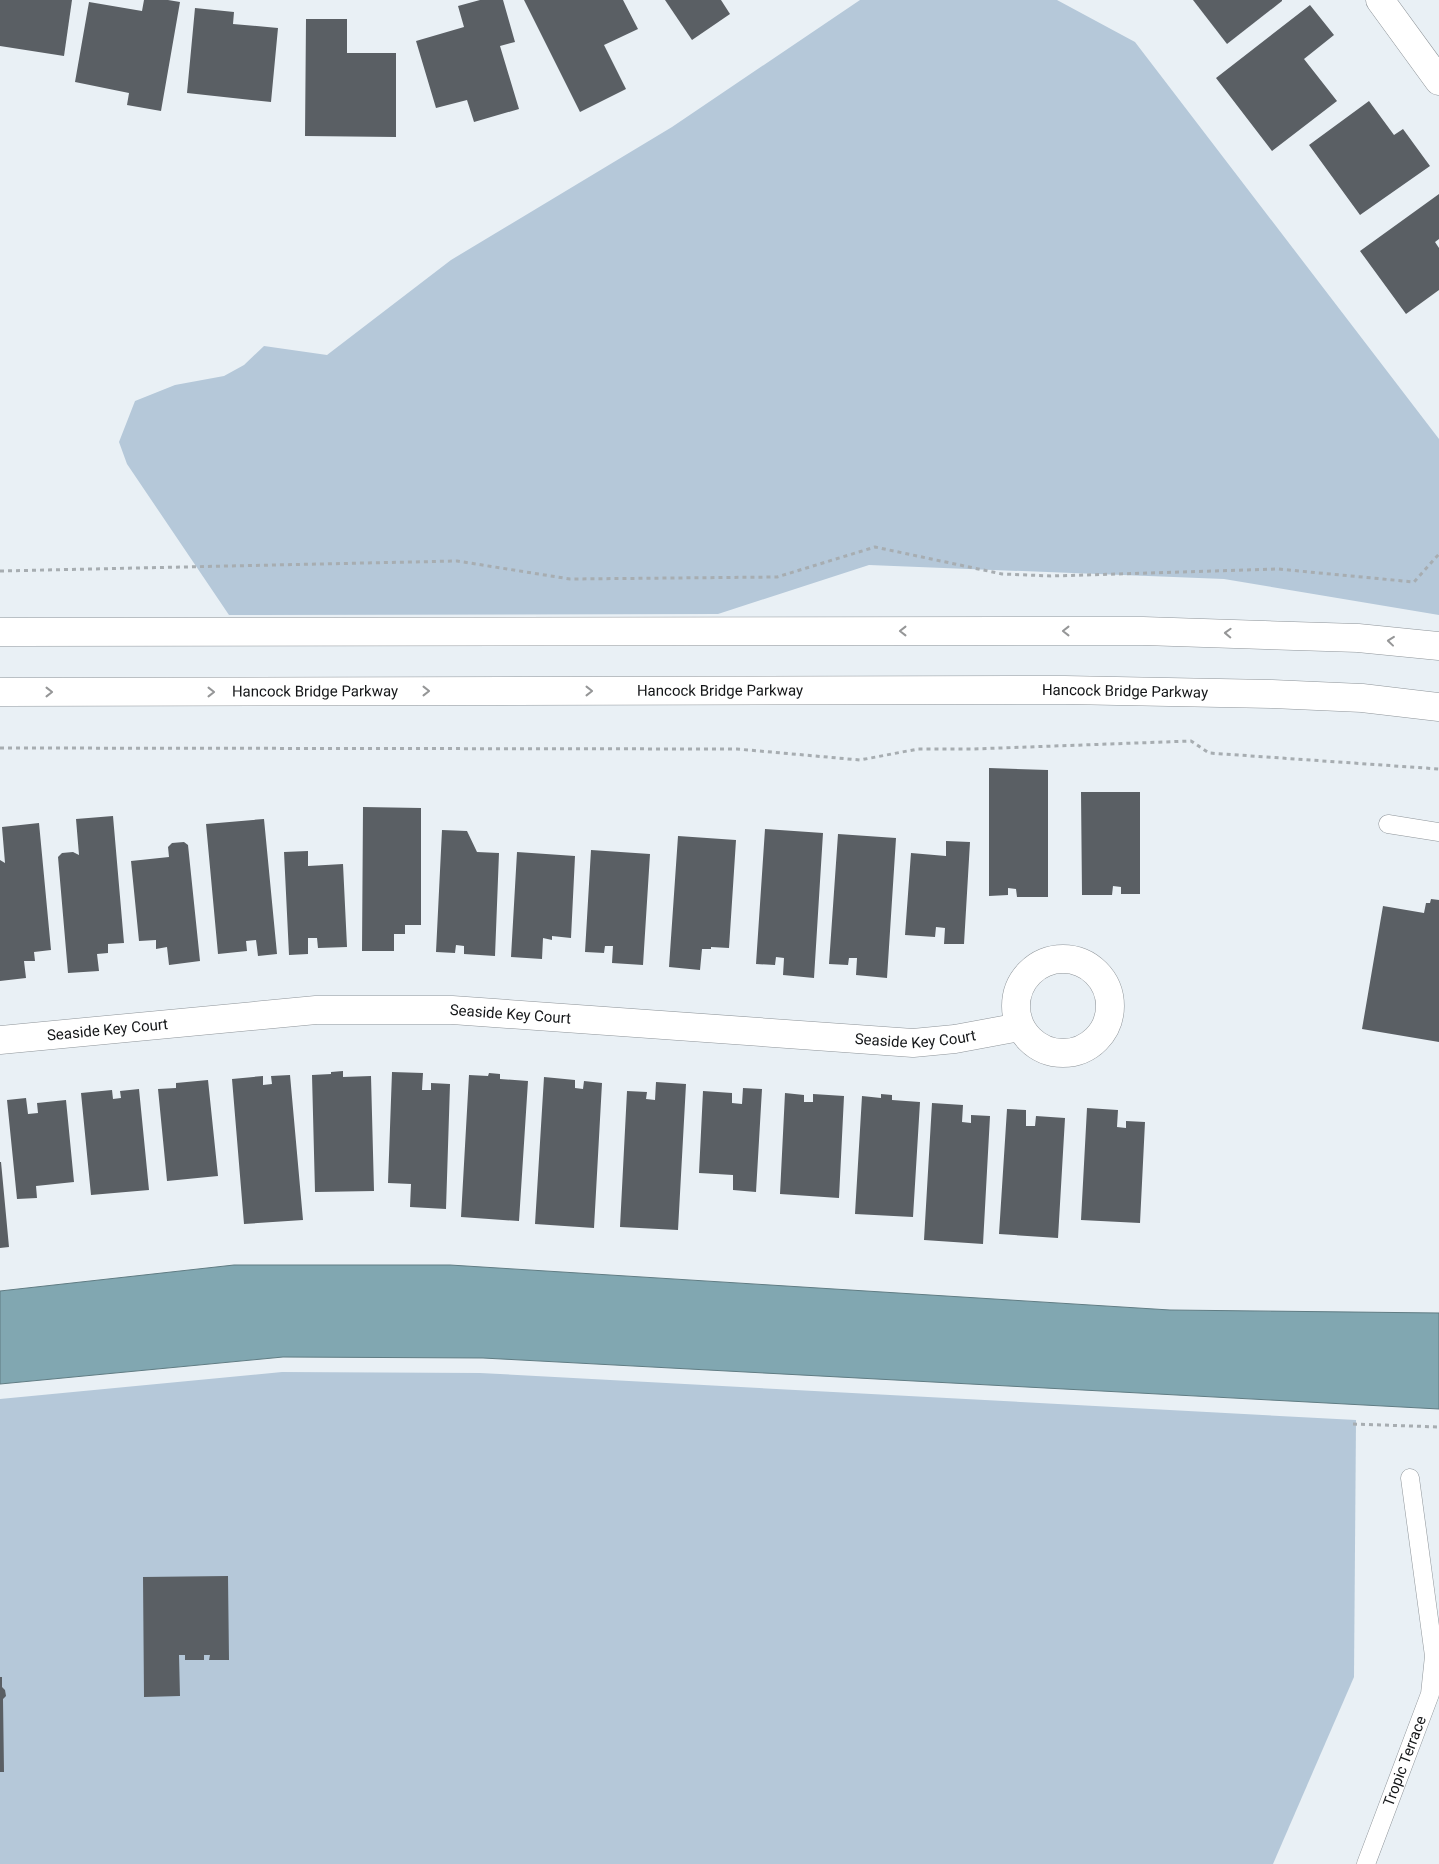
<svg xmlns="http://www.w3.org/2000/svg" width="1439" height="1864" viewBox="0 0 1439 1864" font-family="Roboto,sans-serif">
<style>
.green{fill:#b5c8d9}
.water{fill:#81a7b1;stroke:#607c83}
.building{fill:#5a5f64}
.lines{fill:none;stroke-linecap:round;stroke-linejoin:round}
.lane-casing{stroke:#8e9499;stroke-width:19}
.street-casing{stroke:#8e9499;stroke-width:29}
.secondary-casing{stroke:#8e9499;stroke-width:29}
.path{stroke:#a7adb1;stroke-width:3;stroke-dasharray:4 4;stroke-linecap:butt}
.lane{stroke:#fff;stroke-width:18}
.street{stroke:#fff;stroke-width:28}
.secondary{stroke:#fff;stroke-width:28}
.oneway{stroke:#959697}
.labels{text-anchor:middle;dominant-baseline:central;stroke-width:5;stroke-linejoin:round;paint-order:stroke}
.street-label{font-size:15px;fill:#141618;stroke:#fff}
</style>
<rect width="100%" height="100%" fill="#e9f0f5"/>
<g class="green">
<polygon points="860,0 1057,0 1135,42 1439,439 1439,615 1224,579 869,565 718,614 229,615 127,464 119,442 135,401 175,385 224,376 244,365 264,346 327,355 451,260 672,127"/>
<polygon points="282,1372 480,1373 1356,1420 1354,1677 1273,1864 0,1864 0,1399"/>
</g>
<polygon class="water" points="234,1265 450,1265 1170,1310 1439,1313 1439,1409 483,1358 283,1357 0,1384 0,1291"/>
<g class="building">
<polygon points="0,0 72,0 64,56 0,46"/>
<polygon points="144,0 168,0 180,2 161,111 127,105 129,93 75,82 89,2 142,11"/>
<polygon points="480,0 503,0 515,42 500,46 519,109 474,122 467,100 436,108 416,41 464,27 458,6"/>
<polygon points="524,0 623,0 638,29 604,45 626,89 580,112"/>
<polygon points="665,0 721,0 730,14 692,40"/>
<polygon points="1193,0 1282,0 1282,1 1227,44"/>
<polygon points="1310,5 1334,35 1304,59 1337,101 1272,151 1216,78"/>
<polygon points="195,8 234,12 233,24 278,28 271,102 187,93"/>
<polygon points="306,19 347,19 347,53 396,53 396,137 305,136"/>
<polygon points="1369,101 1394,135 1403,129 1430,166 1360,215 1309,145"/>
<polygon points="1439,194 1439,239 1435,242 1439,248 1439,290 1406,314 1360,251"/>
<polygon points="989,768 1048,770 1048,897 1017,897 1016,889 1008,888 1008,895 989,896"/>
<polygon points="1081,792 1140,792 1140,894 1121,894 1121,887 1113,886 1112,895 1082,895"/>
<polygon points="363,807 421,808 421,925 405,925 405,934 394,934 394,951 362,951"/>
<polygon points="113,816 124,943 108,944 108,953 97,954 99,971 68,973 58,857 62,853 73,852 79,855 76,819"/>
<polygon points="264,819 277,954 258,956 256,940 246,941 247,951 218,954 206,824"/>
<polygon points="39,823 51,950 34,952 35,961 24,961 26,978 0,981 0,860 5,863 2,827"/>
<polygon points="765,829 823,833 814,978 783,975 784,958 776,957 775,965 756,964"/>
<polygon points="442,830 467,831 477,852 499,853 495,956 464,954 464,946 456,945 455,953 436,952"/>
<polygon points="838,834 896,838 887,978 856,975 857,958 849,958 848,965 829,964"/>
<polygon points="678,836 736,840 729,948 711,947 711,949 702,949 700,970 669,967"/>
<polygon points="946,841 970,842 964,944 944,944 945,928 936,927 935,937 905,935 911,853 946,856"/>
<polygon points="184,842 188,845 200,961 169,965 167,947 156,949 156,940 139,941 131,861 169,857 168,847 172,843"/>
<polygon points="591,850 650,854 643,965 612,963 613,946 605,946 604,953 585,952"/>
<polygon points="308,851 308,866 343,864 347,947 318,948 317,938 308,938 308,954 289,955 284,852"/>
<polygon points="517,852 575,856 571,938 552,936 552,940 543,938 542,959 511,957"/>
<polygon points="1431,899 1439,900 1439,1042 1362,1029 1383,906 1424,913 1426,903 1430,903"/>
<polygon points="343,1071 343,1077 371,1076 374,1191 315,1192 312,1075 331,1074 331,1072"/>
<polygon points="392,1072 423,1073 422,1090 431,1090 431,1083 450,1084 446,1209 410,1207 411,1184 388,1183"/>
<polygon points="489,1073 500,1074 500,1079 528,1081 519,1221 461,1217 469,1075 488,1076"/>
<polygon points="290,1075 303,1220 244,1224 232,1079 263,1076 263,1085 272,1084 271,1076"/>
<polygon points="544,1077 575,1080 575,1088 583,1089 584,1081 602,1083 594,1228 535,1224"/>
<polygon points="208,1080 218,1176 167,1181 158,1089 176,1088 176,1083"/>
<polygon points="656,1082 686,1084 678,1230 620,1227 627,1091 647,1092 646,1099 655,1100"/>
<polygon points="743,1088 762,1089 756,1192 733,1190 733,1175 699,1173 703,1091 732,1093 732,1103 742,1104"/>
<polygon points="139,1089 149,1190 91,1195 81,1093 112,1090 113,1099 121,1098 120,1091"/>
<polygon points="785,1093 804,1095 804,1102 813,1102 813,1094 844,1096 839,1198 780,1194"/>
<polygon points="881,1094 892,1095 892,1100 920,1102 913,1217 855,1214 862,1096 881,1098"/>
<polygon points="26,1098 28,1114 38,1113 37,1103 66,1100 74,1182 36,1186 37,1198 17,1199 7,1100"/>
<polygon points="932,1103 963,1105 962,1122 971,1123 971,1115 990,1116 983,1244 924,1240"/>
<polygon points="1087,1108 1118,1110 1117,1127 1126,1128 1126,1121 1145,1122 1140,1223 1081,1220"/>
<polygon points="1007,1109 1026,1110 1026,1126 1035,1126 1036,1116 1065,1118 1058,1238 999,1234"/>
<polygon points="0,1162 1,1162 9,1247 0,1248"/>
<polygon points="228,1576 229,1660 209,1660 210,1655 204,1655 204,1660 185,1660 185,1655 179,1655 180,1696 144,1697 143,1577"/>
<polygon points="0,1677 2,1677 2,1687 5,1690 6,1696 3,1699 4,1772 0,1772"/>
</g>
<g class="lines">
<defs>
<g id="lane">
<polyline points="1388,824 1439,832"/>
<path id="s1" d="M 1366,1864 L 1430,1694 L 1434,1656 L 1410,1478"/>
</g>
<g id="street">
<polyline points="1380,0 1439,81"/>
<circle cx="1063" cy="1006" r="47"/>
<path id="s2" d="M 0,1040 L 316,1010 L 452,1010 L 913,1043 L 955,1039 L 1020,1027"/>
</g>
<g id="secondary">
<polyline points="0,632 1143,631 1358,638 1439,646"/>
<path id="s3" d="M 0,692 L 1065,690 L 1272,694 L 1362,698 L 1439,707"/>
</g>
</defs>
<use href="#lane" class="lane-casing"/>
<use href="#street" class="street-casing"/>
<use href="#secondary" class="secondary-casing"/>
<g class="path">
<polyline points="0,571 457,561 570,579 777,577 875,547 1002,574 1051,576 1278,569 1414,582 1439,554"/>
<polyline points="0,748 737,749 860,760 918,749 973,749 1191,741 1209,753 1439,769"/>
<polyline points="1353,1424 1439,1427"/>
</g>
<use href="#lane" class="lane"/>
<use href="#street" class="street"/>
<use href="#secondary" class="secondary"/>
</g>
<defs><path id="oneway-chevron" d="M-2-3.5L2.5 0L-2 3.5" fill="none" stroke-width="1.6" stroke-linecap="round" stroke-linejoin="round" transform="scale(1.25)"/></defs>
<g class="oneway">
<use href="#oneway-chevron" transform="translate(903 631) rotate(180)"/>
<use href="#oneway-chevron" transform="translate(1066 631) rotate(180)"/>
<use href="#oneway-chevron" transform="translate(1228 633) rotate(-178)"/>
<use href="#oneway-chevron" transform="translate(1391 641) rotate(-174)"/>
<use href="#oneway-chevron" transform="translate(426 691)"/>
<use href="#oneway-chevron" transform="translate(589 691)"/>
<use href="#oneway-chevron" transform="translate(49 692)"/>
<use href="#oneway-chevron" transform="translate(211 692)"/>
</g>
<g class="labels">
<g class="street-label">
<text stroke="none"><textPath href="#s3" startOffset="315">Hancock Bridge Parkway</textPath></text>
<text stroke="none"><textPath href="#s3" startOffset="720">Hancock Bridge Parkway</textPath></text>
<text stroke="none"><textPath href="#s3" startOffset="1125">Hancock Bridge Parkway</textPath></text>
<text stroke="none"><textPath href="#s2" startOffset="512">Seaside Key Court</textPath></text>
<text stroke="none"><textPath href="#s2" startOffset="108">Seaside Key Court</textPath></text>
<text stroke="none"><textPath href="#s2" startOffset="918">Seaside Key Court</textPath></text>
<text stroke="none"><textPath href="#s1" startOffset="110">Tropic Terrace</textPath></text>
</g>
</g>
</svg>
